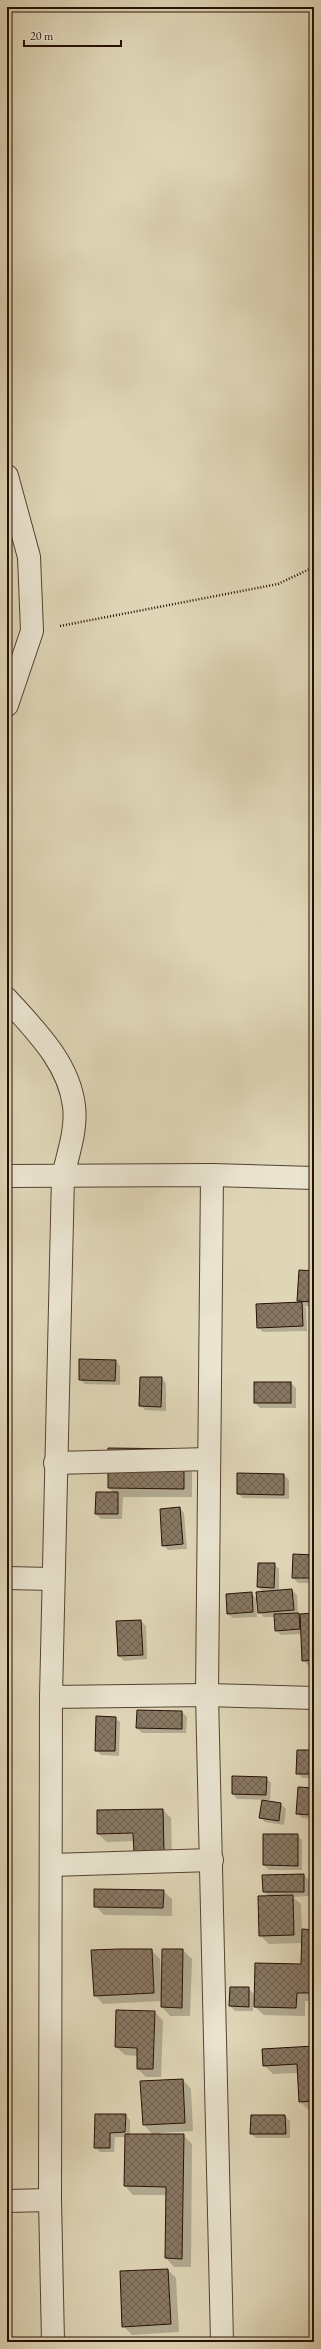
<svg xmlns="http://www.w3.org/2000/svg" width="321" height="2349" viewBox="0 0 321 2349" font-family="'EB Garamond',serif">
<style>
.shadow{fill:#0003}
.building{fill:url(#building-cross-hatch);stroke:#271005}
.lines{fill:none;stroke-linecap:round;stroke-linejoin:round}
.minor-casing{stroke:#554232;stroke-width:24}
.path{stroke:#271005;stroke-width:2.5;stroke-dasharray:1 2;stroke-linecap:butt}
.minor{stroke:#eae4d0;stroke-width:22}
</style>
<defs>
<pattern id="building-cross-hatch" width="8" height="8" patternUnits="userSpaceOnUse"><rect width="8" height="8" fill="#877762"/><path d="M0 0l8 8M0 8l8-8" fill="none" stroke="#6e604f"/></pattern>
</defs>
<rect width="100%" height="100%" fill="#dfd6b7"/>
<filter id="stains"><feTurbulence type="fractalNoise" baseFrequency=".005" numOctaves="4"/><feColorMatrix values="0 0 0 0 .2 0 0 0 0 .09 0 0 0 0 .02 0 0 0 .5 -.17"/></filter>
<radialGradient id="worn" r=".72"><stop offset=".6" stop-color="#630" stop-opacity="0"/><stop offset="1" stop-color="#630" stop-opacity=".3"/></radialGradient>
<g class="shadow">
<polygon points="300,1271 314,1273 314,1307 304,1306 306,1308 307,1331 263,1332 258,1327 300,1303 298,1301"/>
<polygon points="115,1361 120,1366 120,1385 85,1384 80,1380"/>
<polygon points="161,1378 166,1383 166,1411 145,1410 140,1405"/>
<polygon points="291,1383 296,1388 296,1408 260,1408 255,1403"/>
<polygon points="7,1392 8,1393 8,1420 7,1420"/>
<polygon points="192,1458 192,1497 123,1497 122,1519 101,1519 96,1514 114,1493 109,1488"/>
<polygon points="284,1475 289,1480 289,1499 243,1498 238,1494"/>
<polygon points="180,1508 184,1513 187,1549 168,1550 163,1545"/>
<polygon points="314,1556 314,1583 298,1583 293,1578"/>
<polygon points="259,1564 274,1564 279,1569 279,1591 292,1590 297,1595 298,1614 301,1617 314,1614 314,1665 308,1665 303,1660 302,1634 281,1635 276,1630 275,1617 264,1617 259,1612 258,1600 256,1601 257,1617 233,1618 228,1614 251,1593 258,1600 263,1592 258,1587"/>
<polygon points="141,1621 146,1626 147,1659 124,1661 119,1656"/>
<polygon points="182,1712 187,1717 186,1733 142,1733 137,1728"/>
<polygon points="115,1718 120,1722 119,1756 101,1755 96,1750"/>
<polygon points="314,1751 314,1778 302,1778 298,1773"/>
<polygon points="233,1777 266,1778 271,1783 270,1800 237,1799 233,1794"/>
<polygon points="299,1788 314,1789 314,1819 302,1818 297,1813"/>
<polygon points="262,1801 281,1804 286,1809 284,1825 265,1822 260,1817"/>
<polygon points="163,1810 171,1818 172,1860 135,1841 107,1842 98,1834"/>
<polygon points="264,1835 297,1835 302,1840 302,1870 269,1870 264,1865"/>
<polygon points="304,1875 309,1880 309,1896 293,1897 301,1904 302,1930 314,1931 314,2001 305,2001 305,2016 264,2015 253,2005 253,2011 235,2011 230,2006 248,1988 255,1995 302,1965 302,1943 269,1944 260,1935 268,1896 264,1892 263,1876"/>
<polygon points="163,1891 172,1899 172,1916 104,1915 95,1906"/>
<polygon points="151,1950 160,1959 161,1981 183,1950 192,1959 190,2016 170,2016 162,2007 162,2001 103,2004 95,1995"/>
<polygon points="155,2012 163,2021 161,2077 146,2077 138,2069 138,2056 125,2055 116,2047"/>
<polygon points="314,2047 314,2110 309,2110 300,2102 298,2073 273,2074 264,2065"/>
<polygon points="183,2080 191,2089 193,2131 160,2133 160,2135 183,2135 192,2144 191,2267 174,2267 166,2258 166,2195 133,2195 125,2186 126,2137 115,2137 114,2152 100,2152 95,2147 125,2115 130,2120 130,2135 153,2135 144,2125 141,2082"/>
<polygon points="285,2116 290,2121 290,2138 256,2138 251,2134"/>
<polygon points="168,2270 176,2278 179,2332 132,2335 123,2326"/>
</g>
<g class="building">
<polygon points="299,1270 314,1271 312,1302 297,1301"/>
<polygon points="302,1302 303,1326 257,1328 256,1304"/>
<polygon points="79,1359 116,1360 115,1381 79,1380"/>
<polygon points="140,1377 162,1377 161,1407 139,1406"/>
<rect x="254" y="1382" width="37" height="21"/>
<polygon points="108,1448 184,1449 184,1489 108,1488"/>
<polygon points="237,1473 284,1474 284,1495 237,1494"/>
<polygon points="96,1492 118,1492 118,1514 95,1514"/>
<polygon points="180,1507 183,1544 162,1546 160,1509"/>
<polygon points="293,1554 314,1555 314,1578 292,1578"/>
<polygon points="258,1563 275,1563 274,1588 257,1587"/>
<polygon points="292,1589 294,1610 258,1613 256,1592"/>
<polygon points="252,1592 253,1612 227,1614 226,1594"/>
<polygon points="299,1613 300,1629 275,1631 274,1614"/>
<polygon points="314,1613 314,1660 302,1661 300,1614"/>
<polygon points="141,1620 143,1655 118,1656 116,1621"/>
<polygon points="137,1710 182,1711 182,1729 136,1728"/>
<polygon points="96,1716 116,1717 115,1751 95,1751"/>
<polygon points="297,1750 314,1750 314,1774 296,1774"/>
<polygon points="232,1776 267,1777 266,1795 232,1794"/>
<polygon points="298,1787 314,1788 312,1815 296,1814"/>
<polygon points="262,1800 281,1803 279,1821 259,1818"/>
<polygon points="163,1809 164,1852 134,1853 133,1833 97,1834 97,1810"/>
<polygon points="263,1834 298,1834 298,1866 263,1865"/>
<polygon points="304,1874 304,1892 263,1892 262,1875"/>
<polygon points="94,1889 164,1890 163,1908 94,1907"/>
<polygon points="293,1895 294,1935 259,1936 258,1896"/>
<polygon points="302,1929 314,1930 314,1993 297,1993 296,2008 254,2007 255,1963 301,1964"/>
<polygon points="119,1949 152,1949 154,1993 94,1996 91,1950"/>
<polygon points="162,1949 183,1949 182,2008 161,2007"/>
<polygon points="230,1987 249,1987 249,2007 229,2006"/>
<polygon points="116,2010 155,2011 153,2069 137,2069 137,2048 115,2047"/>
<polygon points="314,2046 314,2101 299,2102 297,2064 263,2066 262,2049"/>
<polygon points="183,2079 185,2123 143,2125 140,2081"/>
<polygon points="95,2114 126,2114 125,2132 110,2133 110,2148 94,2148"/>
<polygon points="251,2115 285,2115 286,2134 250,2134"/>
<polygon points="125,2134 184,2134 182,2259 165,2258 166,2187 124,2186"/>
<polygon points="168,2269 171,2324 122,2327 120,2271"/>
</g>
<g class="lines">
<defs>
<g id="minor">
<polyline points="7,476 29,557 32,631 7,705"/>
<path d="M 7,999 C 35,1030 69,1063 74,1106 C 77,1129 68,1154 63,1176 L 51,1697 L 50,2200 L 53,2342"/>
<polyline points="212,1175 207,1695 222,2342"/>
<polyline points="7,1176 212,1175 314,1178"/>
<polyline points="55,1463 209,1459"/>
<polyline points="7,1578 52,1579"/>
<polyline points="51,1697 207,1695 314,1698"/>
<polyline points="51,1865 212,1860"/>
<polyline points="7,2201 50,2200"/>
</g>
</defs>
<use href="#minor" class="minor-casing"/>
<polyline class="path" points="60,626 278,584 314,567"/>
<use href="#minor" class="minor"/>
</g>
<rect width="321" height="2349" fill="none" stroke="#dfd6b7" stroke-width="24"/>
<rect x="8" y="8" width="305" height="2333" fill="none" stroke="#271005" stroke-width="2"/>
<rect x="12" y="12" width="297" height="2325" fill="none" stroke="#271005"/>
<path d="M24 40v6h97v-6" fill="none" stroke="#271005" stroke-width="2"/>
<text x="30" y="40" font-size="12" fill="#271005" stroke="#eae4d0" stroke-width="3" paint-order="stroke">20 m</text>
<rect width="100%" height="100%" filter="url(#stains)"/>
<rect width="100%" height="100%" fill="url(#worn)"/>
</svg>
